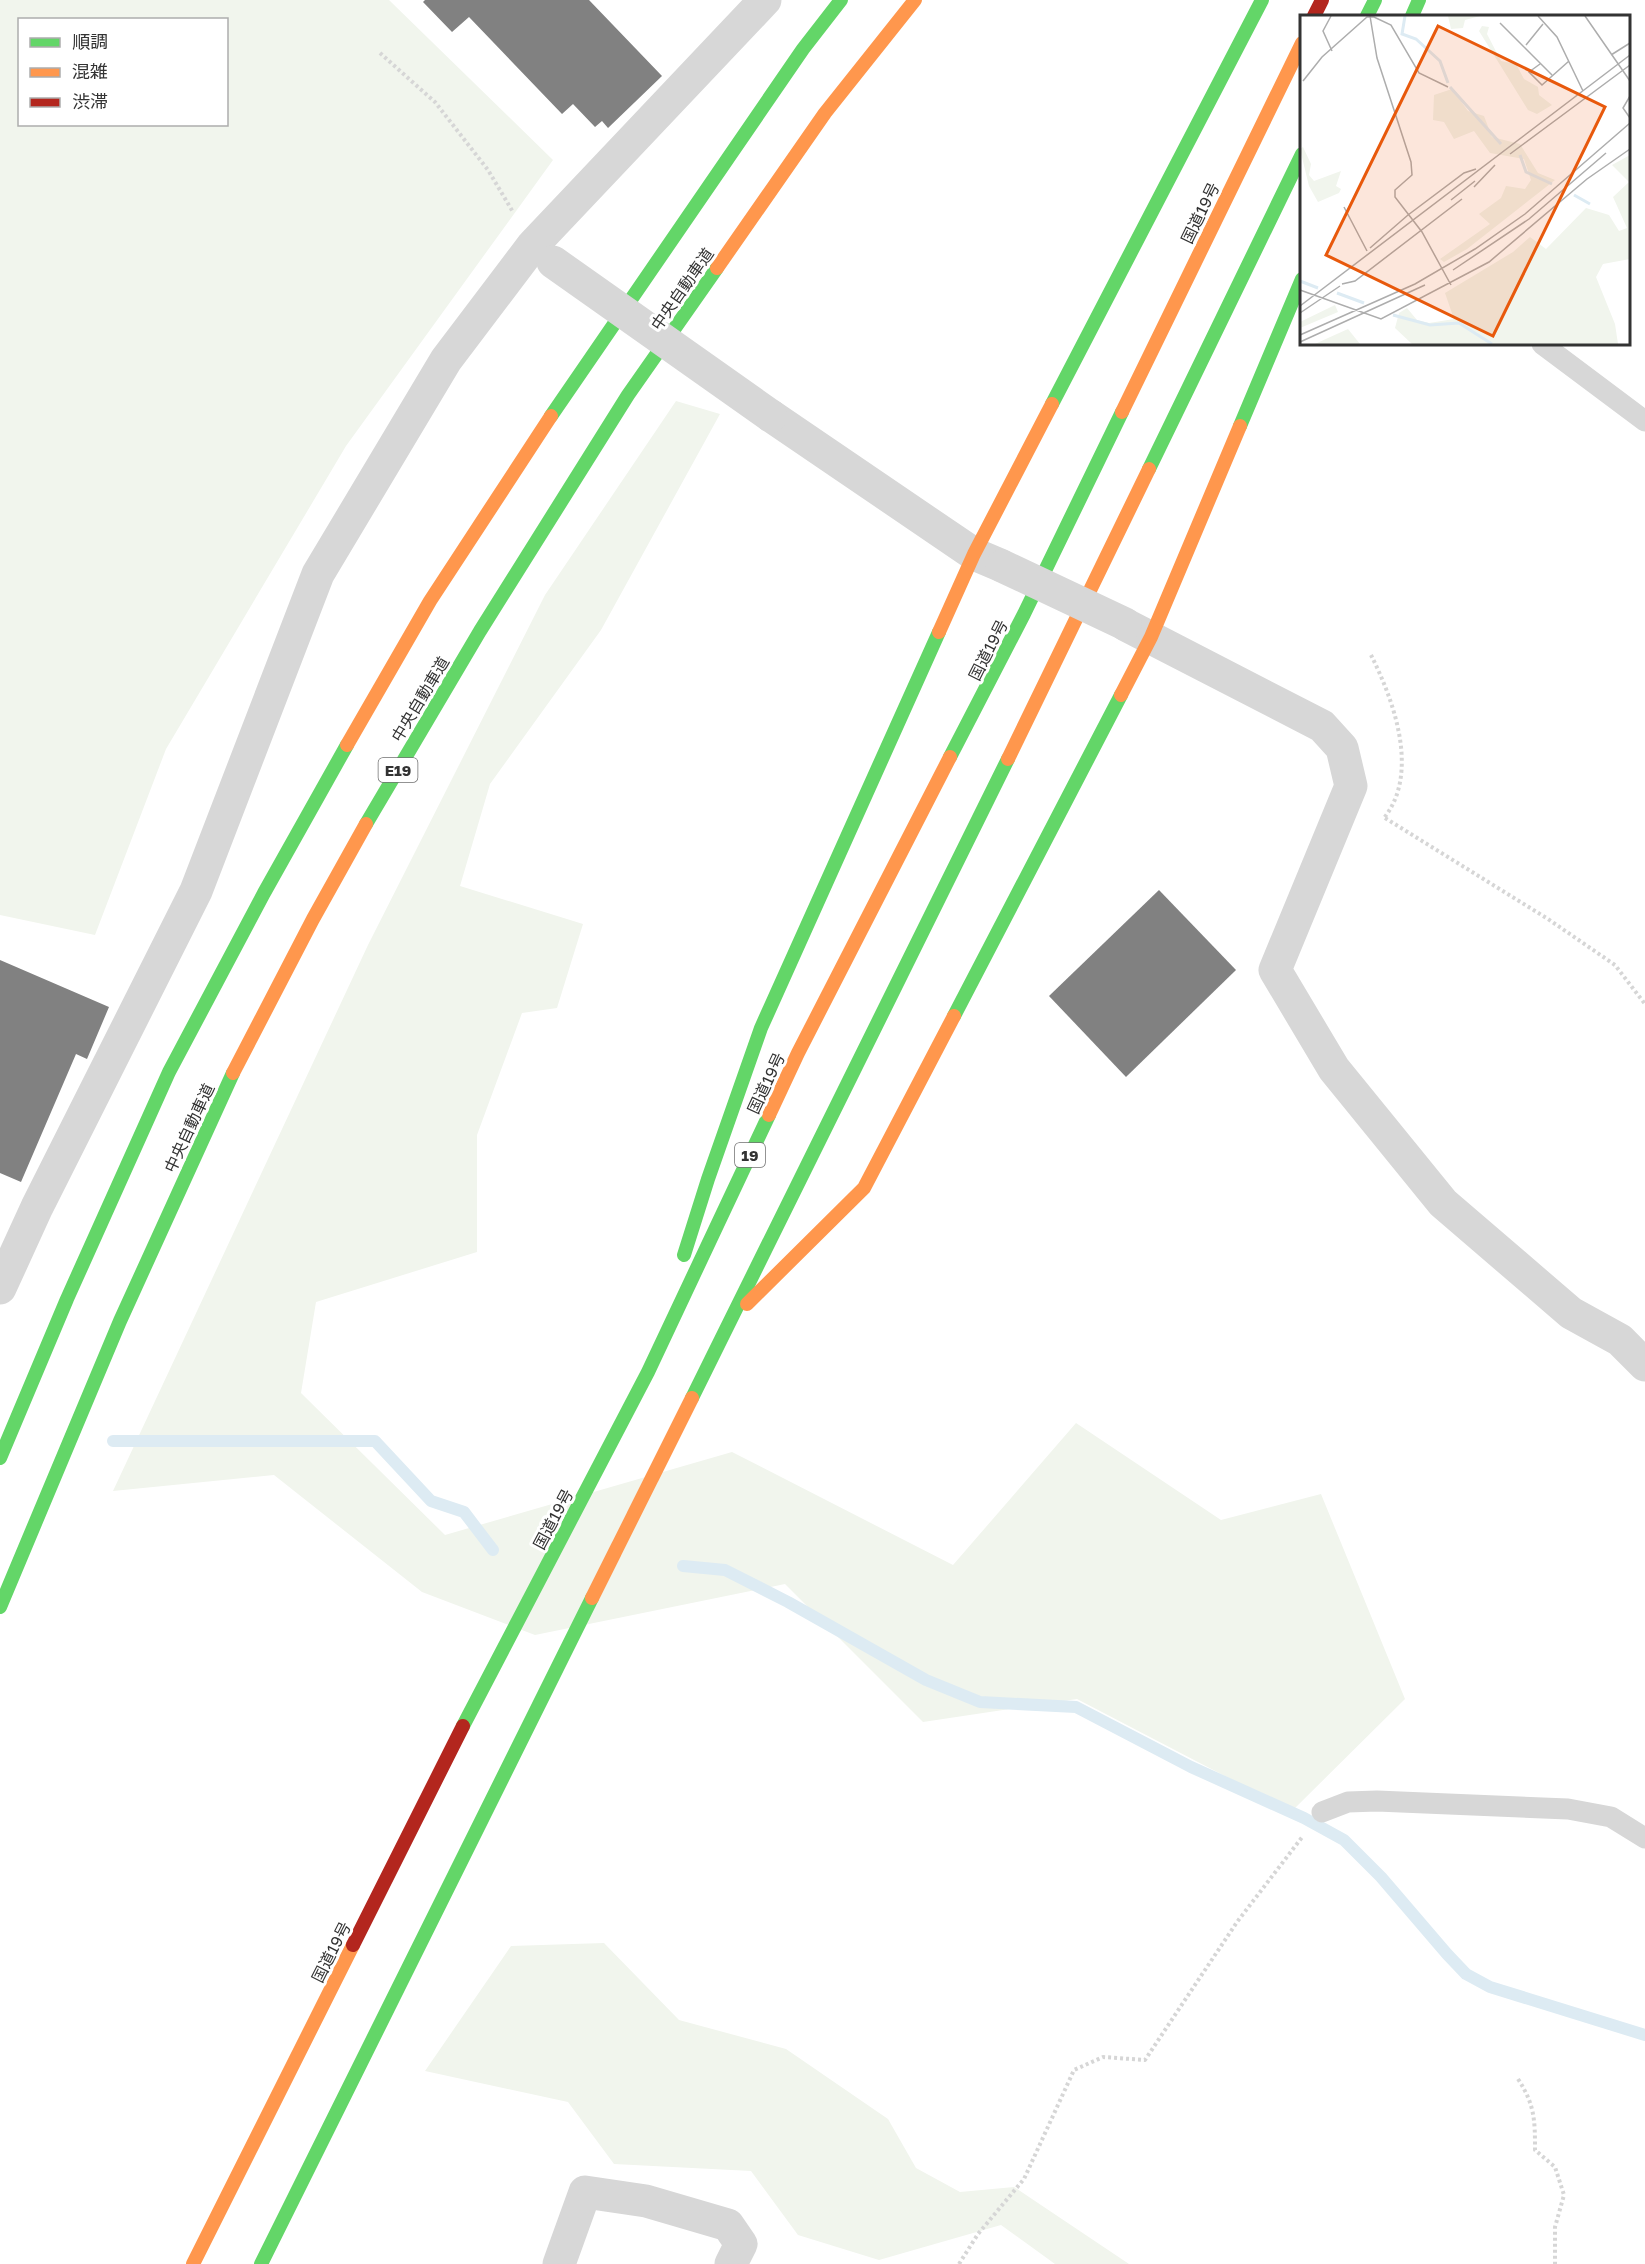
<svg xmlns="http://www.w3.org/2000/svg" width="1645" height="2264" viewBox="0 0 1645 2264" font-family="'Golos Text','Noto Sans JP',sans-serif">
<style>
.green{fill:#f1f5ed;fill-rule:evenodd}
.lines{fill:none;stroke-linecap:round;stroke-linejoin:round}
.stream{stroke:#ddebf3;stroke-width:12}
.building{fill:#818181}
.path{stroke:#d6d6d6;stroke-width:4;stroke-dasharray:3 3;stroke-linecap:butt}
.lane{stroke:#d7d7d7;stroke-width:21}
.street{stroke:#d7d7d7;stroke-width:33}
.fast{stroke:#63d668;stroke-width:14}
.slow{stroke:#ff974d;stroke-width:14}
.jam{stroke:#b3261e;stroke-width:14}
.street-bridge{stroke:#d7d7d7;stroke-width:33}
.labels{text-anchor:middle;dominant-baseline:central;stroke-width:6;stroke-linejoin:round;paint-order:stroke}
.shield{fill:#fff;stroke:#707070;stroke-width:1.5}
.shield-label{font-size:15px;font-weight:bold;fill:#333}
.street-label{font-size:16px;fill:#333;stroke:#fff}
.inset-river{fill:none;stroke:#ddebf3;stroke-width:3}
.inset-road{fill:none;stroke:#adadad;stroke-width:1.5}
.view{fill:#e8590c;fill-opacity:0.15;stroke:#e8590c;stroke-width:3}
.inset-edge{fill:none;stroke:#333;stroke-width:3}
</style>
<rect width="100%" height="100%" fill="#fff"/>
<g class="green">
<path d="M 0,0 L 389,0 L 553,160 L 346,446 L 166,749 L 95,935 L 0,915 ZM 20,20 L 226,20 L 226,124 L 20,124 Z"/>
<polygon points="676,401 720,414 601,630 490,784 460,886 583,924 557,1008 522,1013 477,1135 477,1252 316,1302 301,1393 445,1535 732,1452 953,1565 1076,1423 1221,1520 1321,1494 1405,1699 1292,1811 1077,1699 923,1722 785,1584 535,1635 422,1592 274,1475 113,1491 368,945 545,595"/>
<polygon points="604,1943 679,2020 786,2049 888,2119 916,2168 960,2192 1014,2187 1129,2264 1055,2264 1001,2225 879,2260 798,2235 751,2171 614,2164 568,2102 425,2071 511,1946"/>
</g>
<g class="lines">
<g class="stream">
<polyline points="113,1441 375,1441 431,1501 464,1512 493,1550"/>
<polyline points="683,1566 725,1570 788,1602 926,1680 980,1702 1076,1707 1191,1767 1304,1818 1344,1840 1381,1877 1447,1954 1466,1974 1490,1987 1645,2035"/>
</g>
</g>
<g class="building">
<polygon points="425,0 589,0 662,76 608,128 602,121 595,127 573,104 562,114 469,17 452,32 423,2"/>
<polygon points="1159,890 1236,970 1126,1077 1049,996"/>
<polygon points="0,960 109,1007 87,1059 76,1054 21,1182 0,1173"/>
</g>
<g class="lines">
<g class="path">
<polyline points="380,53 435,102 488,170 513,212"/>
<path d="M 1371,655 C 1394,701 1420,773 1384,818"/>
<polyline points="1385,818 1548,919 1615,965 1645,1004"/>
<path d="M 1518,2079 C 1535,2105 1535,2121 1535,2150 L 1555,2167 L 1564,2195 L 1555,2227 L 1555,2264"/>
<polyline points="959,2264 978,2234 1024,2179 1074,2070 1103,2057 1145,2060 1237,1922 1303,1836"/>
</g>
<g class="lane">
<polyline points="1542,344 1645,421"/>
<polyline points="1322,1812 1348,1802 1377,1801 1568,1809 1611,1817 1645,1838"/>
</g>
<g class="street">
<polyline points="771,416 974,554 1000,565"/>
<polyline points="1126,625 1322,726 1342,748 1351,786 1275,970 1334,1069 1443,1203 1571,1313 1620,1340 1645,1365"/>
<polyline points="0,1288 37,1207 196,891 318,574 446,360 533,245 765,0"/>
<polyline points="559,2264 585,2192 646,2201 728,2225 741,2244 731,2264"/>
</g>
<g class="fast">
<polyline points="1367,16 1375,0"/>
<polyline points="1412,16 1419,0"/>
<polyline points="1052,404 1262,0"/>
<polyline points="551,416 803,49 841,0"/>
<polyline points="1240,426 1302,279"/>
<polyline points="1149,469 1302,154"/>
<polyline points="950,757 1024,614 1122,412"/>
<polyline points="366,824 480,631 628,395 717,268"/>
<polyline points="954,1016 1121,695"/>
<polyline points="684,1255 708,1179 761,1028 939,632"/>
<polyline points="692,1398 1008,759"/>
<polyline points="0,1458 67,1299 169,1072 264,893 347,745"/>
<polyline points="0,1607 120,1321 233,1073"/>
<polyline points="463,1726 648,1372 769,1115"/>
<polyline points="261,2264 592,1598"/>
</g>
<g class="slow">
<polyline points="717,268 825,113 915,0"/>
<polyline points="1122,412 1302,43"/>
<polyline points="939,632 974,554 1052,404"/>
<polyline points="1121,695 1151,637 1240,426"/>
<polyline points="347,745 430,601 551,416"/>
<polyline points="1008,759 1149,469"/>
<polyline points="233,1073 313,919 366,824"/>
<polyline points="769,1115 798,1053 950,757"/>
<polyline points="747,1304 864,1188 954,1016"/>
<polyline points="592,1598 692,1398"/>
<polyline points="193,2264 353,1945"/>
</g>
<g class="jam">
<polyline points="1314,16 1322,0"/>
<polyline points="353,1945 463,1726"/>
</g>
<g class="street-bridge">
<polyline points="553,262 771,416"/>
<polyline points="1002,566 1125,624"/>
</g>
</g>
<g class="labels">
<g class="shield">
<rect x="378.5" y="758" width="39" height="24" rx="4.5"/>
<rect x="735" y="1143" width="30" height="24" rx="4.5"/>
</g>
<g class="shield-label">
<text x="398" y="770">E19</text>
<text x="750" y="1155">19</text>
</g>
<g class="street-label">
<text transform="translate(1200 213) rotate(-64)">国道19号</text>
<text transform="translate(682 289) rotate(-55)">中央自動車道</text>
<text transform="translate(988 650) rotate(-63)">国道19号</text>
<text transform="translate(420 699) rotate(-59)">中央自動車道</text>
<text transform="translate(766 1083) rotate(-65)">国道19号</text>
<text transform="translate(189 1128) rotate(-65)">中央自動車道</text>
<text transform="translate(553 1519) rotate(-62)">国道19号</text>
<text transform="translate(331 1952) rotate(-63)">国道19号</text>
</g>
</g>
<g transform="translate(1300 15)">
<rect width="330" height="330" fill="#fff"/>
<path d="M 148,1 L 180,1 L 165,5 L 163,13 L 151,14 ZM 182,11 L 189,12 L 187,19 L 201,46 L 216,49 L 224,64 L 238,72 L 239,80 L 252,90 L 237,99 L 228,95 L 179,16 ZM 152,74 L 168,96 L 184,101 L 192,122 L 220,129 L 238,158 L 255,165 L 167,234 L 144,247 L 140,244 L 190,209 L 179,199 L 201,183 L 206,171 L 225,174 L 231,165 L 224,144 L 190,138 L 174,116 L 154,124 L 144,107 L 133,105 L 134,80 ZM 3,132 L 11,149 L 9,160 L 14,166 L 41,156 L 36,171 L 41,174 L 39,178 L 18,187 L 9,171 L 0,134 ZM 330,140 L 330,244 L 303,249 L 296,262 L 315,309 L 318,329 L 112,329 L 95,313 L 99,298 L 107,293 L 117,305 L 129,308 L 154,304 L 145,278 L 213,237 L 230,222 L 246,234 L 286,193 L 309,200 L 319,216 L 327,213 L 313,182 L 329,167 L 312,150 ZM 35,290 L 38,297 L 0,313 L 0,307 ZM 48,314 L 60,329 L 15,329 L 28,323 Z" fill="#f1f5ed"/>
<path class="inset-river" d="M 105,1 L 102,19 L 116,24 L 140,46 L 148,68M 150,72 L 201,129M 220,140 L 226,157 L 252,169M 274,180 L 290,189M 0,266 L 18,273M 37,278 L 64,288M 93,300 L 130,310 L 159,308 L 192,329"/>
<path class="inset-road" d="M 31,1 L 23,16 L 32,36M 70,1 L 77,43 L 111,147 L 112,160 L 95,175 L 95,182 L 122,217 L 151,270M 238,1 L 257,22 L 283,76M 285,1 L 330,66M 200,8 L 252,60M 226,30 L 243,9M 311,40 L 330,28M 240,49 L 229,57 L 242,70 L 269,46M 3,66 L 22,42 L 67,2 L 74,2 L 91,10 L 119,58 L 148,72M 330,81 L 323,93 L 330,103M 210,139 L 330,50M 174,172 L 195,150M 151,185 L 175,166M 44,192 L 67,236M 70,233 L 108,200 L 164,158 L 176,154M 153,255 L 229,204 L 306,138M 42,269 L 55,266 L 162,184M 0,275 L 81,304 L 189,247 L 287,164 L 330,134M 0,291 L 330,40M 0,298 L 40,271M 0,320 L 115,269 L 175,234 L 225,199 L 330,108M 0,327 L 125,270"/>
<path class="view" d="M 138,11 L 305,92 L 193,321 L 26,240 Z"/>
<rect width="330" height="330" class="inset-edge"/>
</g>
<rect x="18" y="18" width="210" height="108" fill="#ffffff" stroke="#adadad" stroke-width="1.5"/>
<rect x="30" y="38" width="30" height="9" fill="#63d668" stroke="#adadad" stroke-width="1.5"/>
<text x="72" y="48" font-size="18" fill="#333333">順調</text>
<rect x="30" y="68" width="30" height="9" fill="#ff974d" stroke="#adadad" stroke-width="1.5"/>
<text x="72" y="78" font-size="18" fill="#333333">混雑</text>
<rect x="30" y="98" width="30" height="9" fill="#b3261e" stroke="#adadad" stroke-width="1.5"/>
<text x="72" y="108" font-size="18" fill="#333333">渋滞</text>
</svg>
